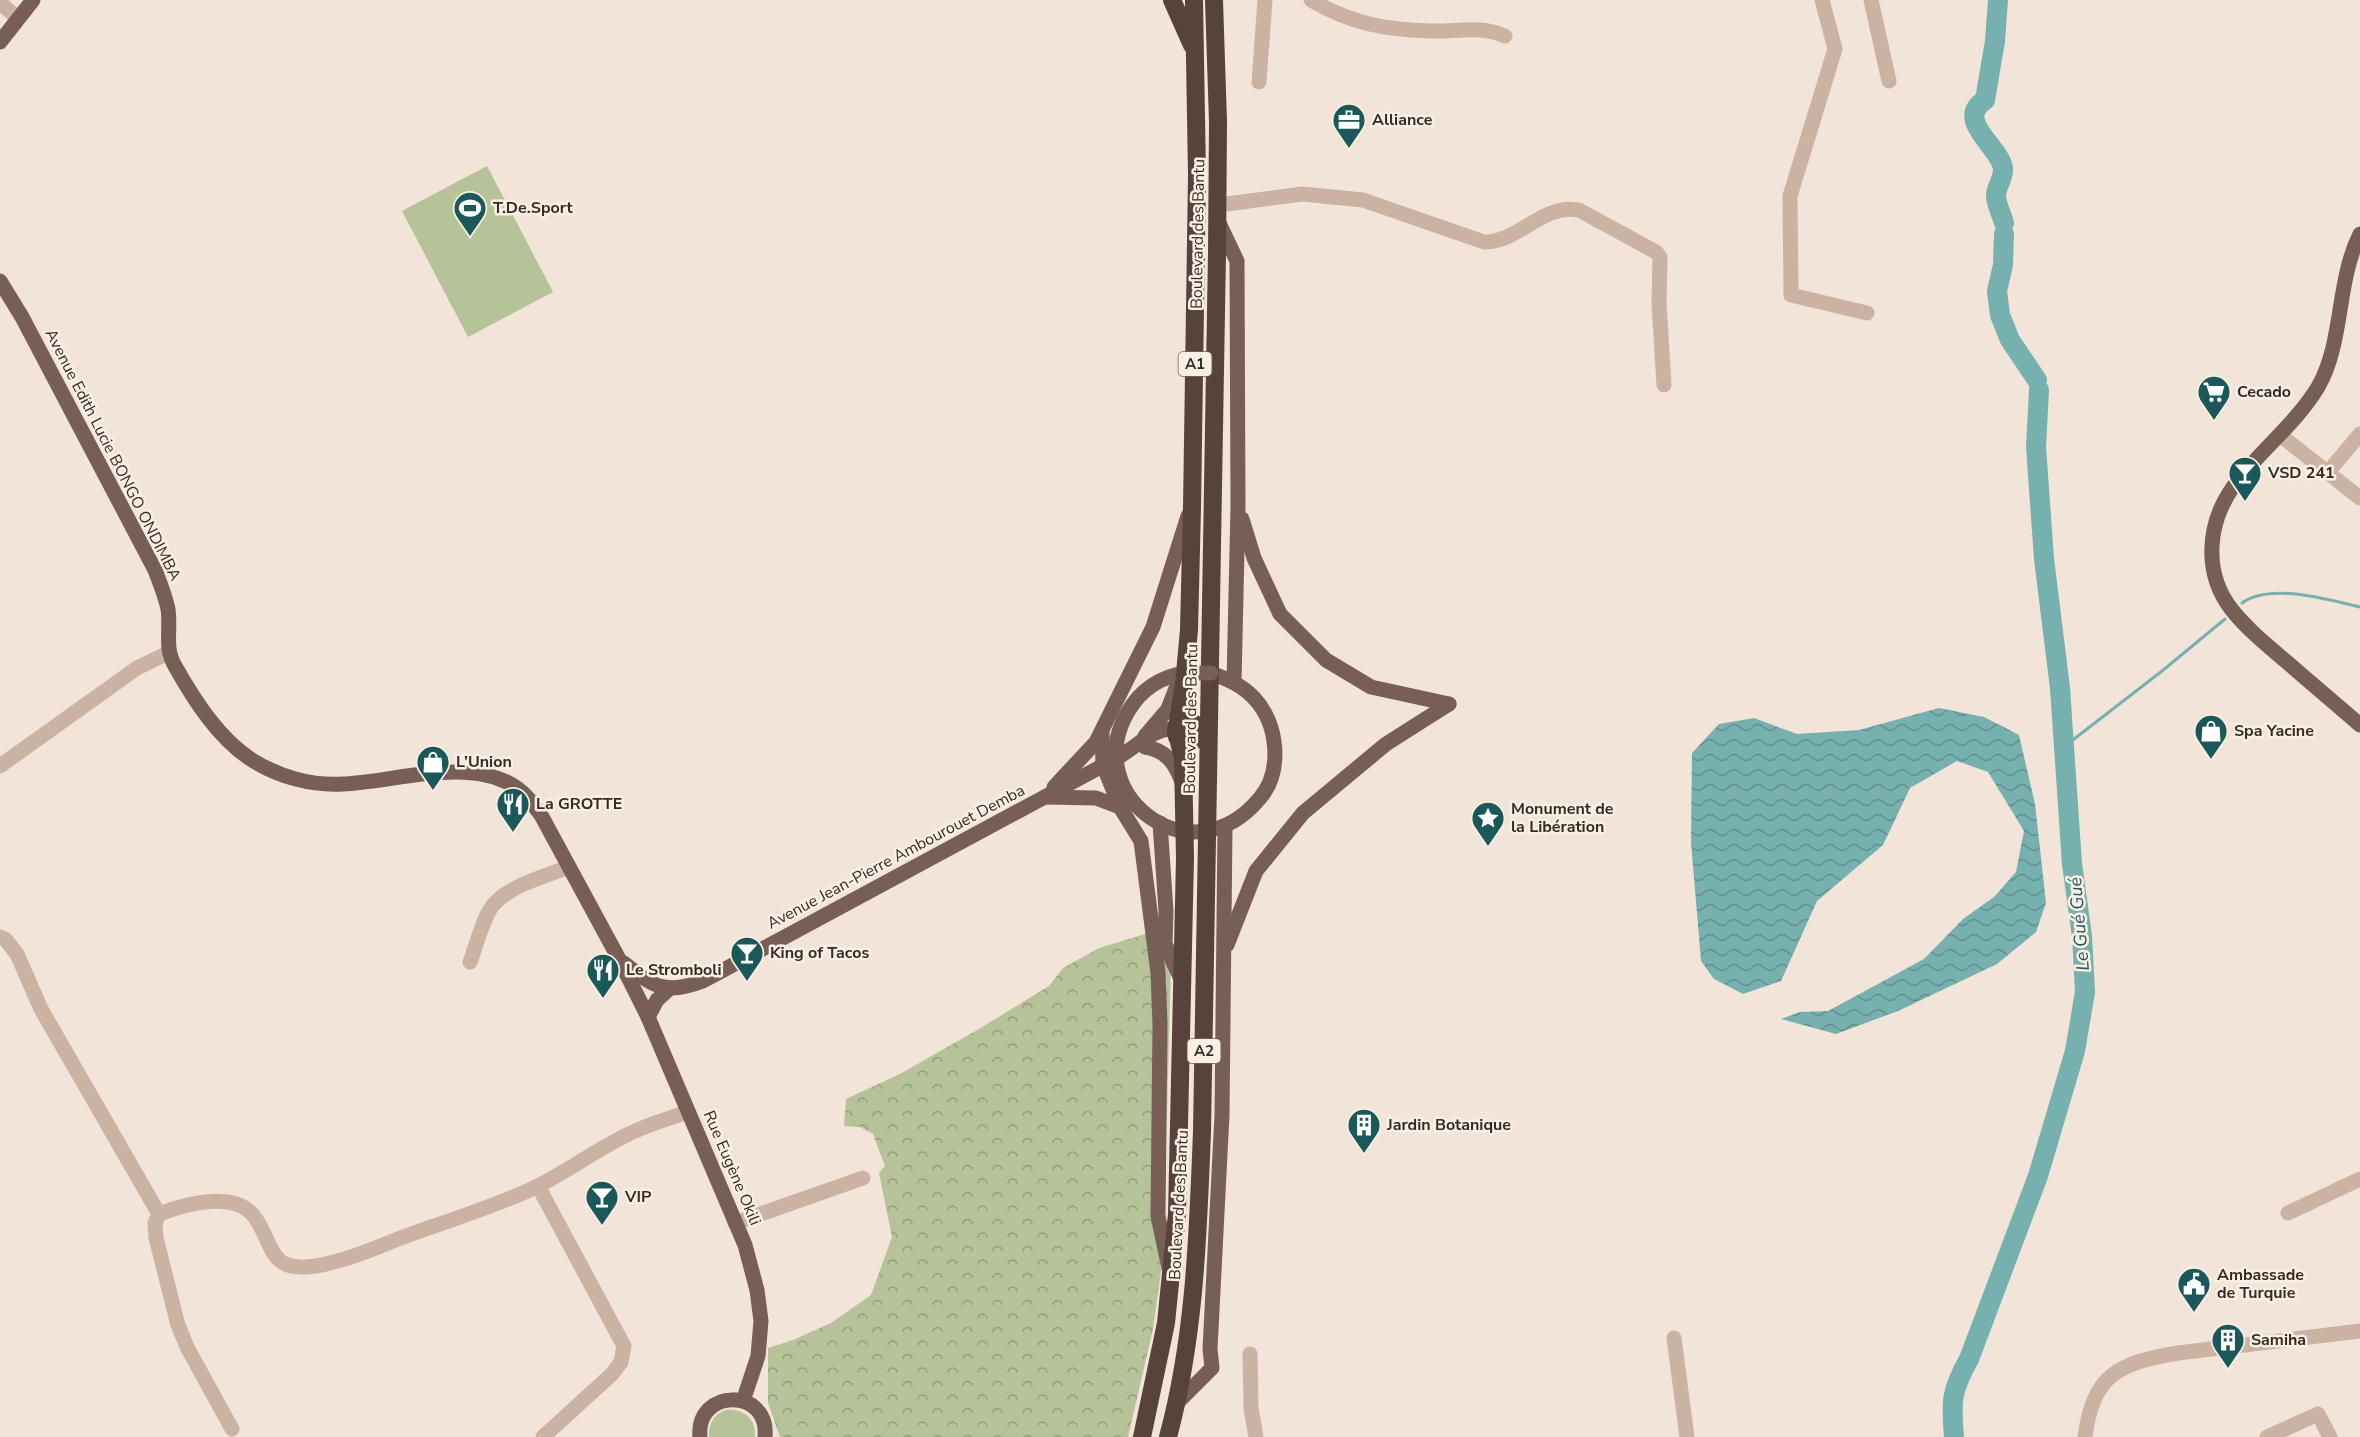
<svg xmlns="http://www.w3.org/2000/svg" width="2360" height="1437" viewBox="0 0 2360 1437" font-family="'Nunito Sans',sans-serif">
<style>
.grass{fill:#b6c298}
.forest{fill:url(#forest-crowns)}
.water{fill:url(#water-waves)}
.lines{fill:none;stroke-linecap:round;stroke-linejoin:round}
.stream{stroke:#76b0af;stroke-width:3}
.river{stroke:#76b0af;stroke-width:20}
.minor{stroke:#cbb3a4;stroke-width:15}
.major{stroke:#785f56;stroke-width:15}
.highway{stroke:#57433c;stroke-width:18}
.major-bridge{stroke:#785f56;stroke-width:15}
.labels{text-anchor:middle;dominant-baseline:central;stroke-width:5;stroke-linejoin:round;paint-order:stroke}
.shield{fill:#faefe4;stroke:#70655f;stroke-width:1.5}
.shield-label{font-size:15px;font-weight:bold;fill:#352a26}
.poi-label{font-size:16px;font-weight:bold;fill:#352a26;stroke:#faefe4;text-anchor:start}
.street-label{font-size:16px;fill:#352a26;stroke:#faefe4}
.water-label{font-size:18px;font-style:italic;fill:#1a5859;stroke:#faefe4}
</style>
<defs>
<pattern id="forest-crowns" width="20" height="18" patternUnits="userSpaceOnUse" patternTransform="scale(1.5)"><rect width="20" height="18" fill="#b6c298"/><path d="M2 6a3 3 0 1 1 6 0M12 15a3 3 0 1 1 6 0" fill="none" stroke="#959e7c"/></pattern>
<pattern id="water-waves" width="16" height="10" patternUnits="userSpaceOnUse" patternTransform="scale(1.5)"><rect width="16" height="10" fill="#76b0af"/><path d="M0 5q4-4 8 0t8 0" fill="none" stroke="#628f8e"/></pattern>
</defs>
<rect width="100%" height="100%" fill="#f2e4d8"/>
<g class="grass">
<polygon points="487,166 553,292 468,337 402,211"/>
<path d="M 726,1410 C 744,1408 756,1419 755,1437 L 709,1437 C 708,1424 714,1414 726,1410 Z"/>
</g>
<polygon class="forest" points="1172,926 1163,1257 1153,1329 1128,1437 780,1437 768,1403 768,1348 793,1340 831,1323 871,1295 892,1237 879,1173 885,1166 873,1134 860,1127 844,1126 846,1099 900,1074 979,1029 1049,986 1063,968 1099,948"/>
<polygon class="water" points="1939,708 1984,717 2019,735 2035,804 2046,903 2036,932 1997,964 1898,1011 1836,1034 1781,1019 1800,1012 1828,1011 1924,959 1963,919 1994,897 2016,872 2024,831 1988,772 1957,761 1910,788 1883,845 1817,901 1781,981 1743,994 1714,979 1701,961 1691,842 1692,753 1719,724 1754,718 1797,734 1859,730"/>
<g class="lines">
<g class="stream">
<path d="M 2242,603 C 2270,582 2328,600 2360,607"/>
<polyline points="2065,746 2162,671 2225,619"/>
</g>
<g class="river">
<path d="M 1998,0 L 1995,41 L 1985,100 C 1954,120 2000,147 2003,168 C 2004,179 1996,186 1996,196 C 1996,204 2002,215 2004,223"/>
<polyline points="2004,234 2003,265 1997,291 2000,315 2010,340 2037,380"/>
<path d="M 1954,1437 C 1951,1401 1951,1391 1969,1359 L 2038,1176 L 2075,1051 L 2085,992 L 2082,936 L 2072,864 L 2060,688 L 2044,559 L 2036,447 L 2039,390"/>
</g>
<g class="minor">
<path d="M 1311,0 C 1350,23 1385,30 1431,31 C 1457,32 1480,25 1505,36"/>
<polyline points="1822,0 1835,49 1790,196 1791,295 1867,313"/>
<polyline points="1871,0 1889,81"/>
<polyline points="0,3 18,18"/>
<polyline points="1259,82 1265,0"/>
<path d="M 1217,203 L 1227,204 L 1302,194 L 1363,200 L 1484,242 C 1518,243 1543,203 1579,210 L 1656,252 L 1660,257 L 1659,303 L 1664,385"/>
<polyline points="2280,435 2360,498"/>
<polyline points="2328,472 2360,434"/>
<polyline points="0,766 137,668 168,653"/>
<polyline points="0,937 5,939 17,954 41,1009 159,1214"/>
<path d="M 470,962 C 476,947 484,912 496,902 C 514,884 546,876 569,867"/>
<polyline points="538,1186 624,1346 621,1362 612,1374 543,1437"/>
<polyline points="2288,1213 2360,1179"/>
<polyline points="735,1223 863,1178"/>
<polyline points="1674,1338 1687,1437"/>
<polyline points="1250,1354 1251,1408 1256,1437"/>
<path d="M 232,1429 L 187,1347 L 178,1325 L 156,1238 L 155,1223 L 159,1214 C 185,1204 237,1189 256,1219 C 275,1248 269,1273 316,1266 C 347,1261 377,1247 406,1236 C 450,1220 497,1206 538,1186 C 570,1170 600,1147 633,1132 C 651,1124 670,1118 688,1112"/>
<path d="M 2085,1437 C 2093,1374 2119,1363 2178,1353 L 2360,1331"/>
<polyline points="2267,1437 2318,1414 2330,1437"/>
</g>
<g class="major">
<polyline points="0,42 33,0"/>
<polyline points="1218,221 1237,261 1238,507 1234,682"/>
<path d="M 2360,234 C 2336,282 2344,342 2318,387 C 2295,425 2258,452 2233,487 C 2207,524 2203,573 2232,610 C 2248,630 2268,646 2288,663 C 2312,684 2336,704 2360,725"/>
<path d="M 0,281 L 22,317 L 155,570 C 160,583 165,595 168,609 C 171,629 164,648 175,666 C 194,700 219,739 252,760 C 279,777 312,786 343,784 C 397,782 484,751 527,797 C 532,802 536,809 541,815 L 619,959 L 648,1017 L 745,1245 L 757,1290 L 761,1321 L 758,1356 L 743,1401"/>
<polyline points="1242,519 1254,558 1280,614 1326,660 1371,687 1449,704"/>
<path d="M 1195,673 C 1171,672 1147,684 1133,704 C 1072,789 1189,884 1260,798 C 1283,771 1278,723 1254,698 C 1242,685 1227,679 1211,673"/>
<polyline points="1102,732 1103,765 1120,807"/>
<polyline points="1145,736 1168,709 1178,683"/>
<path d="M 1145,747 C 1166,750 1175,763 1182,782"/>
<polyline points="1054,787 1096,742 1153,627 1188,516"/>
<polyline points="1045,797 1096,798 1120,807 1141,841 1158,973 1160,1024 1158,1216 1169,1268"/>
<polyline points="1160,823 1166,911 1165,944 1182,981"/>
<polyline points="1227,945 1256,871 1303,813 1386,744 1449,704"/>
<path d="M 624,963 C 654,987 664,995 703,981 L 1117,758 C 1138,746 1151,729 1177,728"/>
<polyline points="648,1017 657,1000 670,988"/>
<polyline points="1176,1404 1212,1368 1210,1349 1222,1115 1225,827"/>
<path d="M 700,1437 C 695,1388 770,1387 765,1437"/>
</g>
<g class="highway">
<polyline points="1172,0 1192,45"/>
<circle cx="1187" cy="732" r="11"/>
<polyline points="1177,728 1184,684 1189,630 1192,508 1197,175 1194,0"/>
<polyline points="1142,1437 1166,1323 1177,1214 1185,858 1183,758 1178,738"/>
<path d="M 1168,1437 C 1195,1337 1198,1234 1202,1131 L 1217,253 L 1218,122 L 1214,0"/>
</g>
<polyline class="major-bridge" points="1198,673 1211,673"/>
</g>
<defs>
<symbol id="office-pin" viewBox="-11 -11 22 30"><path d="M0 17L-7.5 6A9.5 9.5 0 1 1 7.5 6Z" fill="#1a5859" stroke="#faefe4"/><path d="M-6-3h4V-5.5h4V-3h4V5H-6ZM-1-4.5V-3h2v-1.5ZM-6 0V1H6V0Z" fill="#fff"/></symbol>
<symbol id="stadium-pin" viewBox="-11 -11 22 30"><path d="M0 17L-7.5 6A9.5 9.5 0 1 1 7.5 6Z" fill="#1a5859" stroke="#faefe4"/><path d="M0-5a6.5 5 0 1 0 0 10a6.5 5 0 1 0 0-10ZM-3.5-1.8h7v3.6h-7Z" fill="#fff"/></symbol>
<symbol id="supermarket-pin" viewBox="-11 -11 22 30"><path d="M0 17L-7.5 6A9.5 9.5 0 1 1 7.5 6Z" fill="#1a5859" stroke="#faefe4"/><path d="M-6-5.5h2.5l.6 2H6L4.5 2H-2.5L-4.4-4H-6ZM-1.5 3.2a1.3 1.3 0 1 0 .1 0ZM3 3.2a1.3 1.3 0 1 0 .1 0Z" fill="#fff"/></symbol>
<symbol id="bar-pin" viewBox="-11 -11 22 30"><path d="M0 17L-7.5 6A9.5 9.5 0 1 1 7.5 6Z" fill="#1a5859" stroke="#faefe4"/><path d="M-6-5H6L.8 .8V4.5H3.5V6h-7V4.5H-.8V.8Z" fill="#fff"/></symbol>
<symbol id="shop-pin" viewBox="-11 -11 22 30"><path d="M0 17L-7.5 6A9.5 9.5 0 1 1 7.5 6Z" fill="#1a5859" stroke="#faefe4"/><path d="M-5-2.5h2.3a2.7 3.5 0 0 1 5.4 0H5L5.5 6h-11ZM-1.5-2.5h3a1.5 2.3 0 0 0-3 0Z" fill="#fff"/></symbol>
<symbol id="restaurant-pin" viewBox="-11 -11 22 30"><path d="M0 17L-7.5 6A9.5 9.5 0 1 1 7.5 6Z" fill="#1a5859" stroke="#faefe4"/><path d="M-5-6h1v4h1v-4h1v4h1v-4h1v5L-1.5 .5V6h-2V.5L-5-1ZM5-6V6H3V1.5H1.5Q1.5-4 5-6Z" fill="#fff"/></symbol>
<symbol id="sight-pin" viewBox="-11 -11 22 30"><path d="M0 17L-7.5 6A9.5 9.5 0 1 1 7.5 6Z" fill="#1a5859" stroke="#faefe4"/><path d="M0-6L1.8-2.2L6-1.7L2.9 1.2L3.7 5.4L0 3.3L-3.7 5.4L-2.9 1.2L-6-1.7L-1.8-2.2Z" fill="#fff"/></symbol>
<symbol id="building-pin" viewBox="-11 -11 22 30"><path d="M0 17L-7.5 6A9.5 9.5 0 1 1 7.5 6Z" fill="#1a5859" stroke="#faefe4"/><path d="M-4-6H4V6H1V3H-1V6H-4ZM-2.5-4.3h1.7v1.8h-1.7ZM.8-4.3h1.7v1.8H.8ZM-2.5-1h1.7V.8h-1.7ZM.8-1h1.7V.8H.8Z" fill="#fff"/></symbol>
<symbol id="civic-pin" viewBox="-11 -11 22 30"><path d="M0 17L-7.5 6A9.5 9.5 0 1 1 7.5 6Z" fill="#1a5859" stroke="#faefe4"/><path d="M-.6-6.5H3V-4.5H.6V-3L4-1V1h2V6H-6V1h2V-1L-.6-3ZM-1.2 2.5V6h2.4V2.5Z" fill="#fff"/></symbol>
</defs>
<g fill-rule="evenodd">
<use href="#office-pin" x="1330" y="101" width="38" height="52"/>
<use href="#stadium-pin" x="451" y="189" width="38" height="52"/>
<use href="#supermarket-pin" x="2195" y="373" width="38" height="52"/>
<use href="#bar-pin" x="2226" y="454" width="38" height="52"/>
<use href="#shop-pin" x="2192" y="712" width="38" height="52"/>
<use href="#shop-pin" x="414" y="743" width="38" height="52"/>
<use href="#restaurant-pin" x="494" y="785" width="38" height="52"/>
<use href="#sight-pin" x="1469" y="799" width="38" height="52"/>
<use href="#bar-pin" x="728" y="934" width="38" height="52"/>
<use href="#restaurant-pin" x="584" y="951" width="38" height="52"/>
<use href="#building-pin" x="1345" y="1106" width="38" height="52"/>
<use href="#bar-pin" x="583" y="1178" width="38" height="52"/>
<use href="#civic-pin" x="2175" y="1265" width="38" height="52"/>
<use href="#building-pin" x="2209" y="1321" width="38" height="52"/>
</g>
<g class="labels">
<g class="shield">
<rect x="1178.5" y="352" width="33" height="24" rx="4.5"/>
<rect x="1187.5" y="1039" width="33" height="24" rx="4.5"/>
</g>
<g class="shield-label">
<text x="1195" y="364">A1</text>
<text x="1204" y="1051">A2</text>
</g>
<g class="poi-label">
<text x="1372" y="120">Alliance</text>
<text x="493" y="208">T.De.Sport</text>
<text x="2237" y="392">Cecado</text>
<text x="2268" y="473">VSD 241</text>
<text x="2234" y="731">Spa Yacine</text>
<text x="456" y="762">L’Union</text>
<text x="536" y="804">La GROTTE</text>
<text x="1511" y="809">Monument de<tspan x="1511" dy="18">la Libération</tspan></text>
<text x="770" y="953">King of Tacos</text>
<text x="626" y="970">Le Stromboli</text>
<text x="1387" y="1125">Jardin Botanique</text>
<text x="625" y="1197">VIP</text>
<text x="2217" y="1275">Ambassade<tspan x="2217" dy="18">de Turquie</tspan></text>
<text x="2251" y="1340">Samiha</text>
</g>
<g class="street-label">
<text transform="translate(1198 234) rotate(-89)">Boulevard des Bantu</text>
<text transform="translate(113 455) rotate(63)">Avenue Edith Lucie BONGO ONDIMBA</text>
<text transform="translate(1191 719) rotate(-89)">Boulevard des Bantu</text>
<text transform="translate(896 857) rotate(-28)">Avenue Jean-Pierre Ambourouet Demba</text>
<text transform="translate(732 1168) rotate(67)">Rue Eugène Okili</text>
<text transform="translate(1179 1205) rotate(-87)">Boulevard des Bantu</text>
</g>
<g class="water-label">
<text transform="translate(2079 924) rotate(-95)">Le Gué Gué</text>
</g>
</g>
</svg>
